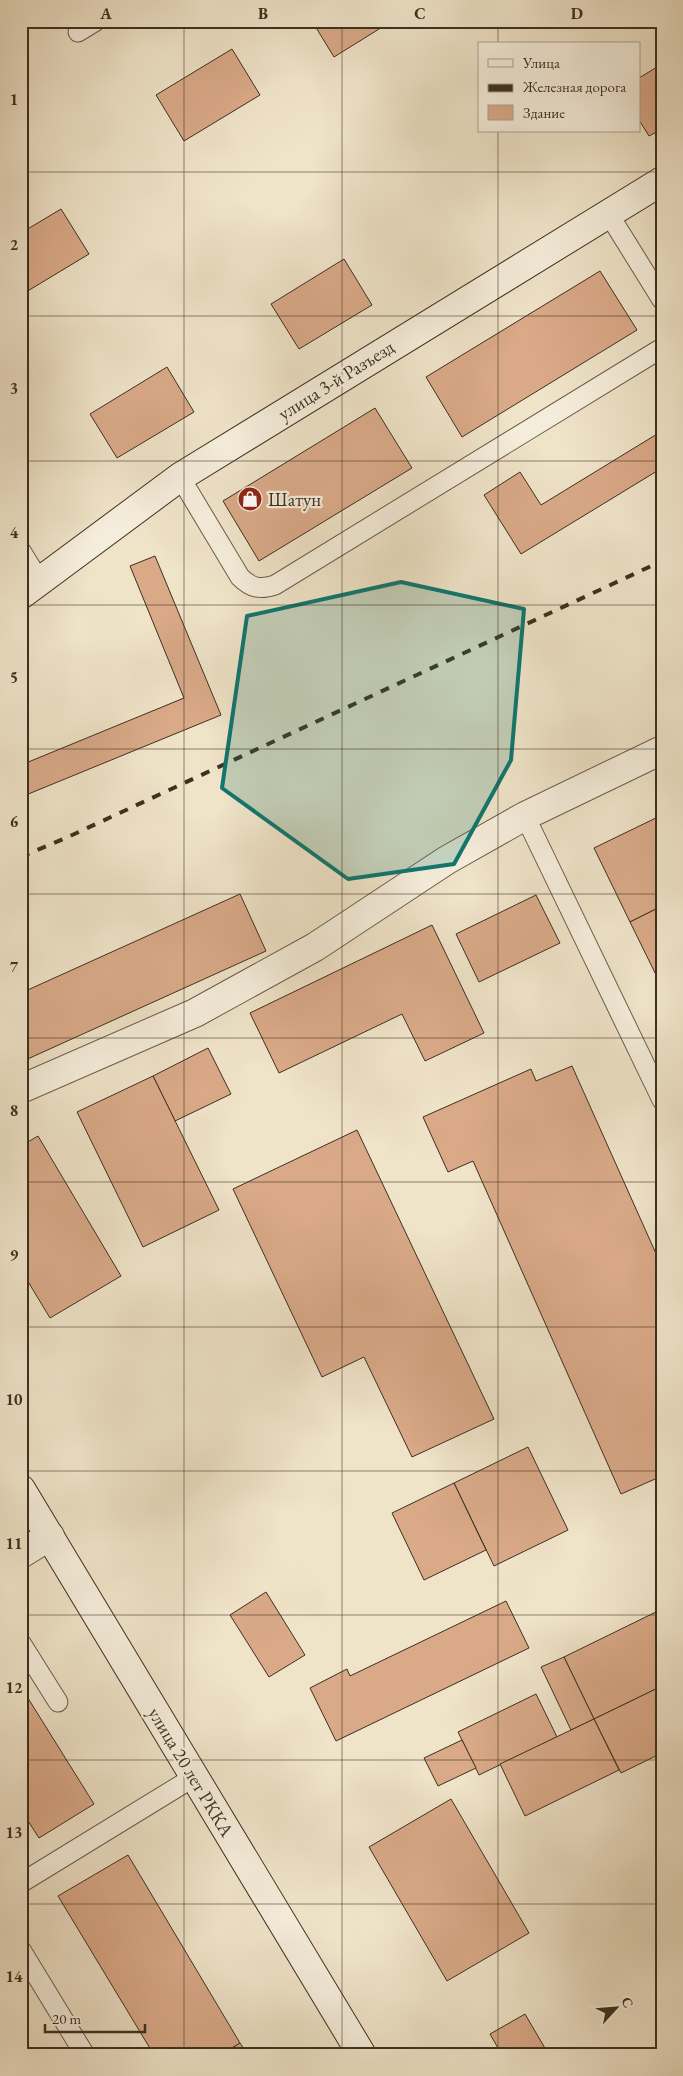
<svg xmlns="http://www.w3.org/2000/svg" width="683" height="2076" viewBox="0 0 683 2076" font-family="'EB Garamond',serif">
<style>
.building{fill:#d9a988;stroke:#3d3020}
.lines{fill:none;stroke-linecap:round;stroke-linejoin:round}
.service-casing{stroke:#6a5d4a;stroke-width:21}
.minor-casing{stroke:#6a5d4a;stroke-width:30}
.secondary-casing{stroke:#3d3020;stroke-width:30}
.service{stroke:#f5eddb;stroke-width:19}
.minor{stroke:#f5eddb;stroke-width:28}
.secondary{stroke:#f5eddb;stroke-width:28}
.rail{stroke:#3d3020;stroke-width:4;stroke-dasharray:9 9;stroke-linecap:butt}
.marked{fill:#0f766e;fill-opacity:0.2;stroke:#0f766e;stroke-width:4;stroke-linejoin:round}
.grid{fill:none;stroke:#3d3020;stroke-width:1;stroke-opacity:0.55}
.labels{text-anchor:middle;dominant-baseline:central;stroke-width:4.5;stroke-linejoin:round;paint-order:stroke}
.street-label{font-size:19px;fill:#3d3020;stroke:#f5eddb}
.poi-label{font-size:19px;fill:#3d3020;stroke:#f5eddb;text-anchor:start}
.neatline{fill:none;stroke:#3d3020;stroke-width:2}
.grid-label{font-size:16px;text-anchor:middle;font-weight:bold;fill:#3d3020}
</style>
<rect width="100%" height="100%" fill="#efe3c8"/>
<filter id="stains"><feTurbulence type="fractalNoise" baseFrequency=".004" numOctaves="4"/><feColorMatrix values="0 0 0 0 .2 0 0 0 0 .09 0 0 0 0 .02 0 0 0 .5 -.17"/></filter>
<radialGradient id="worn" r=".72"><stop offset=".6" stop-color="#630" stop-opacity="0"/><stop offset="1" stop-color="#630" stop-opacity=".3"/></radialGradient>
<g class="building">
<polygon points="312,21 392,21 334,57"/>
<polygon points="232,49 260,95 184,141 156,95"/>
<polygon points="662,64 662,129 649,136 639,120 639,78"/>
<polygon points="61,209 89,254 21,295 21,233"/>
<polygon points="344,259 372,305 299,349 271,304"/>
<polygon points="600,271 637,330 462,437 426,377"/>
<polygon points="167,367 194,412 117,458 90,414"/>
<polygon points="375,408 412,468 259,561 223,501"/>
<polygon points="662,431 662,468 521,554 484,495 520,472 541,505"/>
<polygon points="155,556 221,715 21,797 21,765 184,698 130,566"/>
<polygon points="662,815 662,906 630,922 594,848"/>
<polygon points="240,894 266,951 21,1062 21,993"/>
<polygon points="536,895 560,943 479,982 456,934"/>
<polygon points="662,906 662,987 630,922"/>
<polygon points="432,925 484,1033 425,1061 402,1014 279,1073 250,1013"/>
<polygon points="208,1048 231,1094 175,1121 153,1076"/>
<polygon points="572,1066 662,1267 662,1356 659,1357 662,1364 662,1476 621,1494 473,1161 448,1172 423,1117 531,1069 536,1081"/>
<polygon points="153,1076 219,1210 143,1247 77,1112"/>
<polygon points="357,1130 494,1419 412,1457 364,1357 322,1377 233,1189"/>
<polygon points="38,1136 121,1276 50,1318 21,1270 21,1146"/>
<polygon points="528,1447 568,1530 494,1566 454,1483"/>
<polygon points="454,1483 486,1550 424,1580 392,1513"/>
<polygon points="266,1592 305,1655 269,1677 230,1615"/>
<polygon points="506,1601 529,1648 336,1741 310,1688 347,1669 350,1676"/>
<polygon points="662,1609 662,1686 594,1719 564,1657"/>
<polygon points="564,1657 594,1719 571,1730 541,1667"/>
<polygon points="662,1686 662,1753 621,1773 594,1719"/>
<polygon points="21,1687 94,1804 39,1838 21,1810"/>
<polygon points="536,1694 557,1737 479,1775 458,1732"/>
<polygon points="594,1719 619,1770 525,1816 500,1764"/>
<polygon points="462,1740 476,1768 438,1786 424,1758"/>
<polygon points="451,1799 529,1933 447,1981 369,1847"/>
<polygon points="128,1855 240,2043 221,2055 154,2055 58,1896"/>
<polygon points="525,2014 549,2055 502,2055 490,2034"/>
<polygon points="240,2043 248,2055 221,2055"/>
</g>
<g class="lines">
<defs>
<g id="service">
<polyline points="78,32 96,21"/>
<polyline points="608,213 662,300"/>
<path d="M 180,477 L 240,577 C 251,588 260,590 275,585 L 662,348"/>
<polyline points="21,551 40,582"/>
<polyline points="525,816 662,1100"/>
<polyline points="21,1643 58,1702"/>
<polyline points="21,1883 194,1777"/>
<polyline points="21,1950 85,2055"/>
</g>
<g id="minor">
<polyline points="21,1089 195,1013 315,947 447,860 525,816 662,750"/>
<polyline points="21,1554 50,1536"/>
</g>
<g id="secondary">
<polyline points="21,595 180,477 662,181"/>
<polyline points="21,1489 362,2055"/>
</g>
</defs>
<use href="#service" class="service-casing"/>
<use href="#minor" class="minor-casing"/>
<use href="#secondary" class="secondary-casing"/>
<use href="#service" class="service"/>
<use href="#minor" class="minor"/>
<use href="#secondary" class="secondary"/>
<polyline class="rail" points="21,857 68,837 662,561"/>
</g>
<path class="marked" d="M 401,582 L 524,609 L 511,760 L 454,864 L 348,879 L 222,788 L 247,616 Z"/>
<path class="grid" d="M 184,21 L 184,2055M 342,21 L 342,2055M 498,21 L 498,44M 498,131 L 498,2055M 21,172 L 662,172M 21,316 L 662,316M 21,461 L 662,461M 21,605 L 662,605M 21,749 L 662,749M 21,894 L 662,894M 21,1038 L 662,1038M 21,1182 L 662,1182M 21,1327 L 662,1327M 21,1471 L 662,1471M 21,1615 L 662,1615M 21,1760 L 662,1760M 21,1904 L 662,1904"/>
<defs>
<symbol id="shop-disc" viewBox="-11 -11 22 22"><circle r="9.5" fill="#8f2418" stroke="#f5eddb"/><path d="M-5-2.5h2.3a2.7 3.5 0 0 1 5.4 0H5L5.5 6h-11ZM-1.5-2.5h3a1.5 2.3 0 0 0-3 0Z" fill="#fff"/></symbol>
</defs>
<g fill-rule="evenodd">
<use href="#shop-disc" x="236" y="485" width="28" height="28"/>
</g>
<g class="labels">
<g class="street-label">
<text transform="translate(336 380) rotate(-32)">улица 3-й Разъезд</text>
<text transform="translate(191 1772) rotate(59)">улица 20 лет РККА</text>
</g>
<g class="poi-label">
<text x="268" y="499">Шатун</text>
</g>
</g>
<rect width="683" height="2076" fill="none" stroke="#efe3c8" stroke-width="55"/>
<rect x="478" y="42" width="162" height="90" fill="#f5eddb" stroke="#aba190"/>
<rect x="488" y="59" width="25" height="8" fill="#f5eddb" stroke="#aba190"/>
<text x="523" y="68" font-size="15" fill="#3d3020">Улица</text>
<rect x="488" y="84" width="25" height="8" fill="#3d3020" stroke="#aba190"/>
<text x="523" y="92" font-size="15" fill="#3d3020">Железная дорога</text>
<rect x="488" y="105" width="25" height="15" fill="#d9a988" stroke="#aba190"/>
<text x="523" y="118" font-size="15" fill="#3d3020">Здание</text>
<g transform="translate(616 2008) rotate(64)" stroke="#f5eddb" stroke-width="4" paint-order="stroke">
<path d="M0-4L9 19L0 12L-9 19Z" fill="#3d3020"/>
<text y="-8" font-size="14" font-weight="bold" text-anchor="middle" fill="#3d3020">С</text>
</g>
<path d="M45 2024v8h100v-8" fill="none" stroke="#3d3020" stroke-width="2.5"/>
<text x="52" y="2024" font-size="15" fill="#3d3020" stroke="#f5eddb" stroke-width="4" paint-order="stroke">20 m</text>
<rect x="28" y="28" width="628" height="2020" class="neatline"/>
<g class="grid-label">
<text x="106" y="19">A</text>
<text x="263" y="19">B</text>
<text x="420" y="19">C</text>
<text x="577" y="19">D</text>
<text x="14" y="105">1</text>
<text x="14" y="250">2</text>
<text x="14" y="394">3</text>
<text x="14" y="538">4</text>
<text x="14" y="683">5</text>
<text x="14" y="827">6</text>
<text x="14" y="972">7</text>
<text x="14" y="1116">8</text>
<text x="14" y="1260">9</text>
<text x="14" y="1405">10</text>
<text x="14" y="1549">11</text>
<text x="14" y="1693">12</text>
<text x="14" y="1838">13</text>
<text x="14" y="1982">14</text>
</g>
<rect width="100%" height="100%" filter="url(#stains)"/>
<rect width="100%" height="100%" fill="url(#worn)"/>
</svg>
